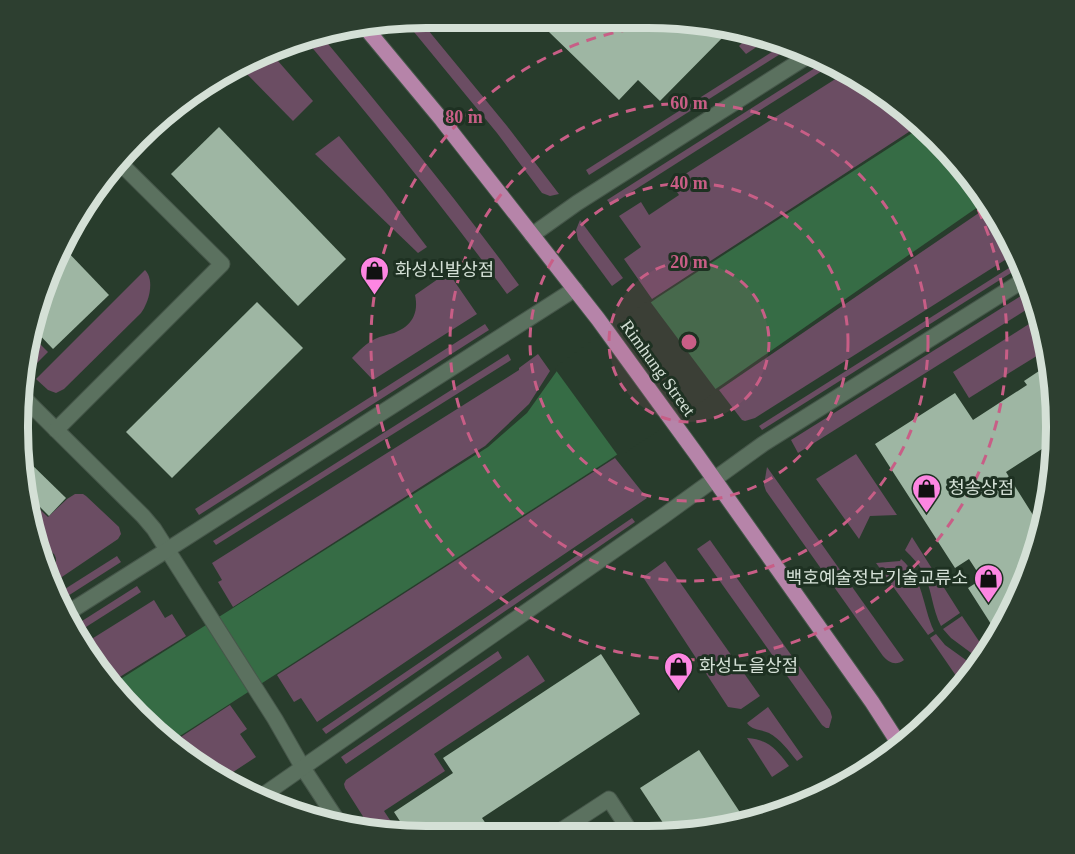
<svg xmlns="http://www.w3.org/2000/svg" width="1075" height="854" viewBox="0 0 1075 854" font-family="'Times New Roman','Noto Sans KR',serif">
<style>
.green{fill:#6b4d63}
.water{fill:#366c45}
.pier{fill:#283c2c}
.building{fill:#9eb6a3}
.lines{fill:none;stroke-linecap:round;stroke-linejoin:round}
.minor-casing{stroke:#46574a;stroke-width:17}
.primary-casing{stroke:#46574a;stroke-width:17}
.minor{stroke:#5b715f;stroke-width:15}
.primary{stroke:#b684a9;stroke-width:15}
.ring{fill:none;stroke:#c85e86;stroke-width:3;stroke-dasharray:10 8}
.labels{text-anchor:middle;dominant-baseline:central;stroke-width:6;stroke-linejoin:round;paint-order:stroke}
.poi-label{font-size:18px;fill:#d4e0d6;stroke:#1e3122;text-anchor:start}
.street-label{font-size:18px;fill:#d4e0d6;stroke:#1e3122}
.rim{fill:none;stroke:#d4e0d6;stroke-width:8}
.centre{fill:#c85e86;stroke:#1e3122;stroke-width:3}
.ring-label{font-size:18px;text-anchor:middle;font-weight:bold;fill:#c85e86;stroke:#1e3122;stroke-width:6;stroke-linejoin:round;paint-order:stroke}
</style>
<rect width="100%" height="100%" fill="#283c2c"/>
<g class="green">
<polygon points="419,19 507,126 559,194 550,196 542,193 497,133 405,21"/>
<path d="M 319,33 C 387,115 456,198 519,285 L 507,294 C 443,206 374,122 305,39 Z"/>
<polygon points="751,34 770,38 746,54 739,46"/>
<polygon points="786,43 793,46 589,175 586,170"/>
<polygon points="271,53 313,101 293,121 239,66"/>
<polygon points="826,61 833,64 611,205 607,200"/>
<polygon points="848,71 917,119 921,124 652,299 624,259 641,247 619,216 641,202 649,215 679,195 671,183"/>
<polygon points="339,136 384,191 427,247 418,253 315,154"/>
<polygon points="989,206 1002,223 1016,253 755,418 745,421 742,420 719,390"/>
<polygon points="580,220 623,278 612,286 578,240 576,230"/>
<polygon points="1020,261 1022,266 762,430 759,426"/>
<path d="M 145,270 C 155,280 149,302 141,313 L 64,389 L 56,393 L 48,390 L 36,379 Z"/>
<path d="M 448,272 L 477,314 L 373,380 L 352,358 C 359,351 366,343 375,339 C 381,336 387,335 394,333 C 412,326 419,313 415,295 Z"/>
<polygon points="1032,289 1037,303 798,453 791,440"/>
<polygon points="1040,317 1048,349 969,398 953,372"/>
<polygon points="485,324 489,330 199,515 195,509"/>
<polygon points="30,334 48,352 29,371 26,368"/>
<polygon points="508,354 511,360 216,545 213,541"/>
<polygon points="538,354 550,371 529,404 485,446 233,607 218,582 222,580 212,563 519,370 519,368"/>
<polygon points="856,454 897,515 870,516 859,539 816,479"/>
<polygon points="615,458 647,498 317,722 301,698 294,702 277,675"/>
<path d="M 767,467 L 904,660 C 896,666 889,663 883,656 L 766,491 L 764,485 Z"/>
<path d="M 75,494 L 83,494 L 86,496 L 119,527 L 121,534 L 118,539 L 53,583 L 48,572 C 54,566 59,562 54,554 L 32,533 L 27,497 L 48,517 L 67,499 Z"/>
<polygon points="632,518 635,522 326,734 322,729"/>
<path d="M 912,537 L 960,613 L 941,626 C 932,609 932,589 923,572 C 919,564 912,557 905,550 Z"/>
<polygon points="710,540 830,710 832,717 829,728 826,728 822,725 697,549"/>
<polygon points="117,556 121,562 60,601 57,594"/>
<path d="M 901,559 C 924,579 922,605 934,631 L 928,635 L 876,563 L 900,561 Z"/>
<polygon points="665,561 760,696 741,709 728,707 643,577"/>
<polygon points="137,586 141,592 75,634 71,628"/>
<polygon points="154,600 165,618 172,614 186,636 110,683 82,645"/>
<polygon points="962,616 987,653 982,661 951,638 943,629"/>
<polygon points="936,634 945,645 977,668 972,676 963,686 930,638"/>
<polygon points="498,651 502,658 346,764 341,757"/>
<polygon points="528,655 545,681 434,754 445,771 384,811 396,829 371,829 345,788 344,784 346,780"/>
<polygon points="230,705 247,729 240,734 256,757 224,778 178,752 170,744"/>
<path d="M 768,707 L 803,757 L 797,761 C 789,751 780,739 769,733 C 760,729 753,731 747,723 Z"/>
<path d="M 747,738 C 768,739 777,750 789,766 L 772,777 Z"/>
</g>
<polygon class="water" points="923,126 985,202 723,384 606,462 169,743 120,697 111,685 488,447 527,413 559,368 657,298"/>
<polygon class="pier" points="649,300 717,391 619,457 555,369 558,365"/>
<g class="building">
<polygon points="562,18 614,19 623,29 627,25 620,19 674,19 730,30 660,101 638,80 619,100 549,32"/>
<polygon points="219,127 346,259 298,306 171,174"/>
<polygon points="63,247 109,295 53,349 31,326 32,321"/>
<polygon points="257,302 303,348 172,478 126,432"/>
<polygon points="1051,363 1054,374 1056,440 1006,472 1043,531 1043,533 1015,608 998,635 968,588 982,579 969,559 955,568 875,444 955,393 973,420 1027,385 1024,381"/>
<polygon points="26,459 66,498 49,516 27,494 23,463"/>
<polygon points="601,654 640,714 482,818 491,831 405,829 394,812 453,773 443,758"/>
<polygon points="699,750 747,823 671,835 640,788"/>
</g>
<g class="lines">
<defs>
<g id="minor">
<polyline points="532,235 577,203 811,54"/>
<polyline points="22,396 143,516 154,529 275,719 303,768 341,826"/>
<polyline points="56,430 222,264 119,162"/>
<polyline points="66,614 167,550 575,289"/>
<polyline points="259,798 662,517 763,444 1027,278"/>
<polyline points="557,833 609,799 632,834"/>
</g>
<polyline id="primary" points="364,26 442,120 598,319 697,455 872,702 901,747"/>
</defs>
<use href="#minor" class="minor-casing"/>
<use href="#primary" class="primary-casing"/>
<use href="#minor" class="minor"/>
<use href="#primary" class="primary"/>
</g>
<circle cx="689" cy="342" r="80" fill="#c85e86" fill-opacity=".12"/>
<g class="ring">
<circle cx="689" cy="342" r="80"/>
<circle cx="689" cy="342" r="159"/>
<circle cx="689" cy="342" r="239"/>
<path d="M914 117A318 318 0 0 1 927 131M941 148A318 318 0 1 1 700 24"/>
</g>
<defs>
<symbol id="shop-pin" viewBox="-11 -11 22 30"><path d="M0 17L-7.5 6A9.5 9.5 0 1 1 7.5 6Z" fill="#fd86e2" stroke="#1e3122"/><path d="M-5-2.5h2.3a2.7 3.5 0 0 1 5.4 0H5L5.5 6h-11ZM-1.5-2.5h3a1.5 2.3 0 0 0-3 0Z" fill="#111"/></symbol>
</defs>
<g fill-rule="evenodd">
<use href="#shop-pin" x="358" y="254" width="33" height="45"/>
<use href="#shop-pin" x="910" y="472" width="33" height="45"/>
<use href="#shop-pin" x="972" y="562" width="33" height="45"/>
<use href="#shop-pin" x="662" y="650" width="33" height="45"/>
</g>
<g class="labels">
<g class="poi-label">
<text x="395" y="270">화성신발상점</text>
<text x="948" y="488">청송상점</text>
<text x="968" y="578" text-anchor="end">백호예술정보기술교류소</text>
<text x="699" y="666">화성노을상점</text>
</g>
<g class="street-label">
<text transform="translate(658 368) rotate(54)">Rimhung Street</text>
</g>
</g>
<path d="M0 0H1075V854H0ZM426 28H648A398 398 0 0 1 1046 426V428A398 398 0 0 1 648 826H426A398 398 0 0 1 28 428V426A398 398 0 0 1 426 28Z" fill="#2d3f30" fill-rule="evenodd"/>
<path class="rim" d="M426 28H648A398 398 0 0 1 1046 426V428A398 398 0 0 1 648 826H426A398 398 0 0 1 28 428V426A398 398 0 0 1 426 28Z"/>
<circle cx="689" cy="342" r="9" class="centre"/>
<g class="ring-label">
<text x="689" y="109">60 m</text>
<text x="464" y="123">80 m</text>
<text x="689" y="189">40 m</text>
<text x="689" y="268">20 m</text>
</g>
</svg>
